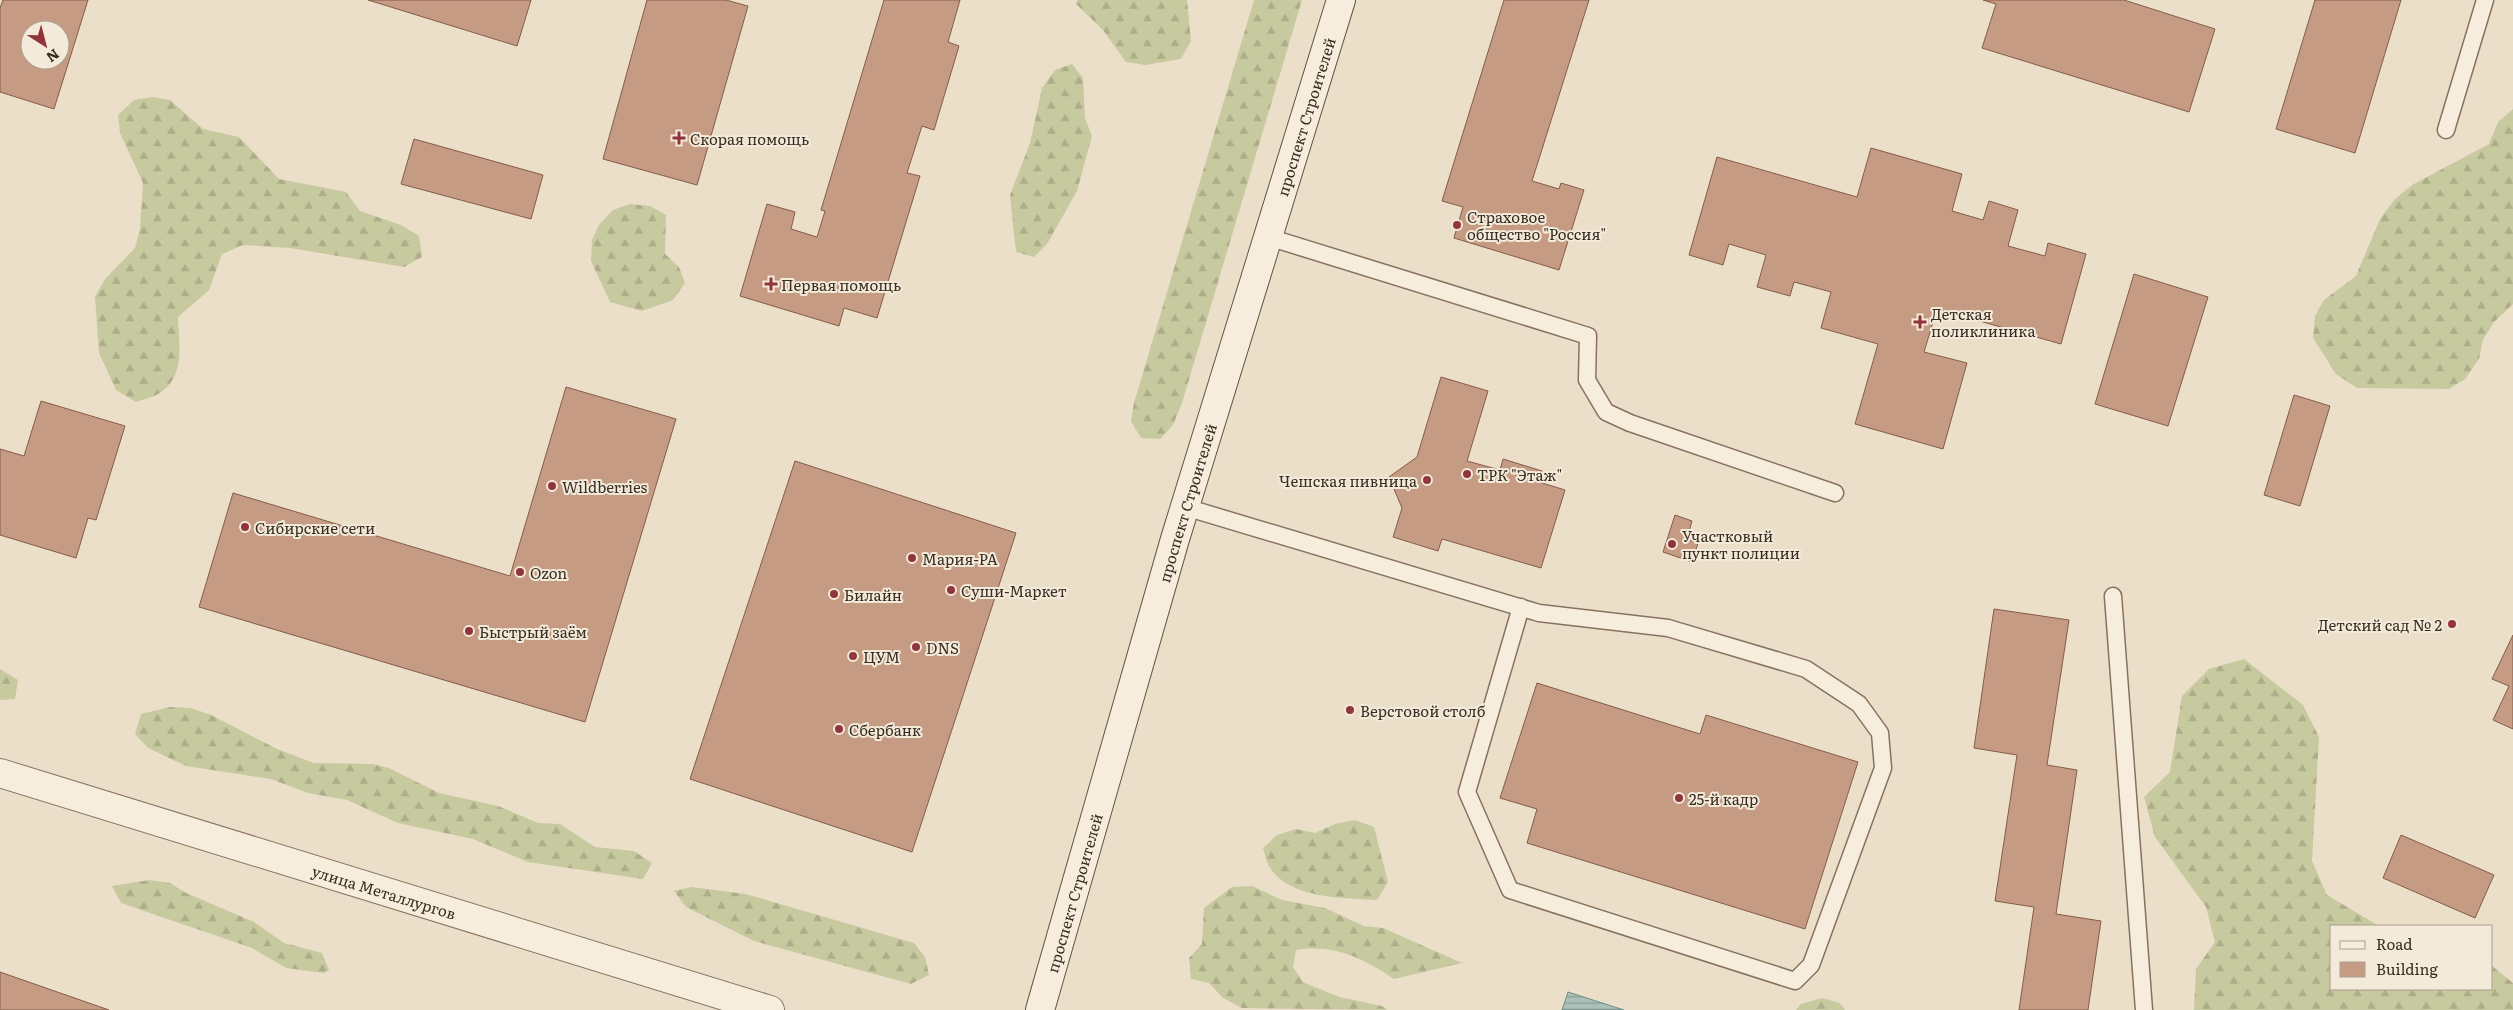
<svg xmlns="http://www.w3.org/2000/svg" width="2513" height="1010" viewBox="0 0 2513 1010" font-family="Literata,serif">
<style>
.forest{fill:url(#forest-firs)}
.water{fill:url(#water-rules);stroke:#718e85}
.building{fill:#c69b84;stroke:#845c48;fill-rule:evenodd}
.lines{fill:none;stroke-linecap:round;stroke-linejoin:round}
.lane-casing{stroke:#877260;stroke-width:19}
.street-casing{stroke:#877260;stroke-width:30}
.secondary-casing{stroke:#695443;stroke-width:30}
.lane{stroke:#f7eddd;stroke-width:16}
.street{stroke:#f7eddd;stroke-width:28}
.secondary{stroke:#f7eddd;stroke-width:28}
.poi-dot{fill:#91353c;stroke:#f3ead9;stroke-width:2}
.labels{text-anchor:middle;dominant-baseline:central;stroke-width:4;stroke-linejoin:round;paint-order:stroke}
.street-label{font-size:15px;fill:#392c22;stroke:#f3ead9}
.poi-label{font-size:15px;fill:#392c22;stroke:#f3ead9;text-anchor:start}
</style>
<defs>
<pattern id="forest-firs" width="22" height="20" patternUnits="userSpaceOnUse" patternTransform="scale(1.25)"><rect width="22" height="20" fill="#c7c99f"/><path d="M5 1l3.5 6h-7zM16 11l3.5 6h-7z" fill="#acad89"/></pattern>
<pattern id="water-rules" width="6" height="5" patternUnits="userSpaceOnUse" patternTransform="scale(1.25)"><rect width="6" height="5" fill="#aac0b8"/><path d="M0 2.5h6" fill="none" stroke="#8b9c95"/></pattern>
</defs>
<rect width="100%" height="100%" fill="#ebdfca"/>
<g class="forest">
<polygon points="1077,0 1187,0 1191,41 1181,59 1145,65 1126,62 1103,30 1076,4"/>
<polygon points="1254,0 1302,0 1182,403 1173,425 1160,439 1141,438 1131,421 1134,403"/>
<polygon points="1072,64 1083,78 1085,118 1092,136 1077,191 1047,244 1034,257 1016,252 1010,195 1030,143 1042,88 1055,70"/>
<path d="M 152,97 L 170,100 L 203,129 L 239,137 L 279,179 L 346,192 L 360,211 L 401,225 L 419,236 L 422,257 L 404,267 L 290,248 L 243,245 L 222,254 L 209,290 L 178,317 C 179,344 186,378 158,394 C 152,398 143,399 136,402 L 116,390 L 99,353 L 95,296 L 106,278 L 135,248 L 140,229 L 143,183 L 120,133 L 118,115 L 134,100 Z"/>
<polygon points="2513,109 2513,304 2494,322 2483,340 2479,359 2465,379 2449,389 2357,388 2336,374 2313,338 2315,316 2324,300 2356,276 2380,219 2395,199 2412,185 2489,144 2498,122"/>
<polygon points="630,204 650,206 666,215 665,254 679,267 685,283 673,300 642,311 610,302 591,261 592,240 599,225 613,210"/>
<polygon points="2244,659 2303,705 2319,737 2312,861 2327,895 2379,926 2332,926 2332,989 2492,989 2492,966 2513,983 2513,1010 2194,1010 2196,969 2215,942 2206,907 2155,837 2144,797 2170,772 2182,696 2209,669"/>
<polygon points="0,669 18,680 15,699 0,700"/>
<polygon points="170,707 191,708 211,715 277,749 314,763 372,764 389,768 439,793 498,806 538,823 560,824 595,847 634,851 652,863 643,879 528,862 473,839 398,823 347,800 308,793 271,779 186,766 148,748 135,734 141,714"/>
<path d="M 1355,820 L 1374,827 L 1388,882 L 1377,900 C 1344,898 1288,899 1269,866 C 1266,861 1265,853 1263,848 L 1277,835 L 1296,829 L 1315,833 L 1335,824 Z"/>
<polygon points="149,880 170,883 186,893 254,922 284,943 322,953 329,970 324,973 286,968 252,948 121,903 112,886"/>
<path d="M 1252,886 L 1282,900 L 1325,908 L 1364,926 L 1383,928 L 1462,963 L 1394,979 C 1363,958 1334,944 1296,950 L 1293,967 L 1303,982 L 1339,997 L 1382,1006 L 1387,1010 L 1242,1008 L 1223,998 L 1209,983 L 1191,979 L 1189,958 L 1202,944 L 1204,908 L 1232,887 Z"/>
<polygon points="691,887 746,894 914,943 925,957 929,975 911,984 754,941 686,907 674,891"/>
<polygon points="1822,998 1840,1003 1845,1010 1796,1010 1801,1004"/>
</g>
<polygon class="water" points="1568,992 1624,1010 1562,1010"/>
<g class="building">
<path d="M 3,0 L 88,0 L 54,109 L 0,92 L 0,8 ZM 30,30 L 60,30 L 60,60 L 30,60 Z"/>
<polygon points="368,0 531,0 517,46"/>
<polygon points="647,0 726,0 748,6 697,185 603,159"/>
<polygon points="884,0 960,0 948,42 959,46 934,130 922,126 907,173 920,176 877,318 844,308 839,326 740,296 767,204 795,212 791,229 817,237 825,211 821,210"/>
<polygon points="1504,0 1589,0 1532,181 1559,189 1561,183 1584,190 1559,270 1454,238 1463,207 1442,201"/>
<polygon points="1983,0 2124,0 2215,29 2189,112 1982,48 1996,4"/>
<polygon points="2315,0 2401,0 2355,153 2276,129"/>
<polygon points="414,139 543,175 531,219 401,184"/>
<polygon points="1871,148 1962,174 1952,211 1983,220 1989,201 2018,210 2008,246 2045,256 2048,243 2086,254 2061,344 1937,309 1924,352 1967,363 1943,449 1855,424 1878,344 1821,328 1831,292 1794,282 1790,296 1757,287 1766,255 1729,244 1723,265 1689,255 1717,157 1857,197"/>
<polygon points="2134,274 2208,297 2168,426 2095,404"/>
<polygon points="1441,377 1488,391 1467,461 1500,470 1503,459 1542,471 1539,482 1565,490 1541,568 1442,539 1438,551 1393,537 1402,508 1389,477 1417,457"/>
<polygon points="566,387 676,419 585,722 199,607 233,493 510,576"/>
<polygon points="2294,395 2330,406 2300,506 2264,495"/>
<polygon points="41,401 125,426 96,520 88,518 76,558 0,535 0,449 24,456"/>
<polygon points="795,461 1016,533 912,852 690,779"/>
<polygon points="1675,515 1692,521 1687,539 1698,543 1692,562 1663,552"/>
<polygon points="1994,609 2069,620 2047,765 2077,770 2056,914 2101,921 2088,1010 2019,1010 2034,907 1995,901 2017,755 1974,748"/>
<polygon points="2513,635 2513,729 2493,720 2509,686 2492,679"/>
<polygon points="1537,683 1700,734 1706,715 1858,762 1805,929 1527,843 1537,809 1500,798"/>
<polygon points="2401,835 2494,875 2475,918 2383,878"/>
<polygon points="0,972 109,1010 0,1010"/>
</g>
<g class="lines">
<defs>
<g id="lane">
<polyline points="2446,130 2485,0"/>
<polyline points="1268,237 1588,336 1587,380 1606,412 1630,423 1835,493"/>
<polyline points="1185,507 1539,613 1668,628 1806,669 1859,704 1880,733 1883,768 1811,965 1795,981 1510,890 1467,792 1521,607"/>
<polyline points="2113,596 2144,1010"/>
</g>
<g id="street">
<path id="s1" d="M 0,773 L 770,1010"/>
</g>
<g id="secondary">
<path id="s2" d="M 1040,1010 L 1175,539 L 1341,0"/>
</g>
</defs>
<use href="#lane" class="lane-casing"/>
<use href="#street" class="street-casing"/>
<use href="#secondary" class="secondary-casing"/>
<use href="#lane" class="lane"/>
<use href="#street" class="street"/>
<use href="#secondary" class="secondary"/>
</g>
<g class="poi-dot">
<path d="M676.5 130.5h5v5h5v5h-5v5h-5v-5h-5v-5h5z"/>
<circle cx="1457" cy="225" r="5"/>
<path d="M768.5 276.5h5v5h5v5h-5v5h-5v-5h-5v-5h5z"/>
<path d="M1917.5 314.5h5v5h5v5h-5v5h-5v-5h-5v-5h5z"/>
<circle cx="1467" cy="474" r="5"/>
<circle cx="1427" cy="480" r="5"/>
<circle cx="552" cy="486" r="5"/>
<circle cx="245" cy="527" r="5"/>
<circle cx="1672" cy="544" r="5"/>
<circle cx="912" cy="558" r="5"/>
<circle cx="520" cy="572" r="5"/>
<circle cx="951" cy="590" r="5"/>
<circle cx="834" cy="594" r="5"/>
<circle cx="2452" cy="624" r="5"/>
<circle cx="469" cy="631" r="5"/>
<circle cx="916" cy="647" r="5"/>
<circle cx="853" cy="656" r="5"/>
<circle cx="1350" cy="710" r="5"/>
<circle cx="839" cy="729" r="5"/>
<circle cx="1679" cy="798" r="5"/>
</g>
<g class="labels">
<g class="street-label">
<text stroke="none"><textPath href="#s2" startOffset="932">проспект Строителей</textPath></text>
<text stroke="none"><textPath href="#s2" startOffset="528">проспект Строителей</textPath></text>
<text stroke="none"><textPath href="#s1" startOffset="402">улица Металлургов</textPath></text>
<text stroke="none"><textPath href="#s2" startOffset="122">проспект Строителей</textPath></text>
</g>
<g class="poi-label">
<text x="690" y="138">Скорая помощь</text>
<text x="1467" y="216">Страховое<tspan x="1467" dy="17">общество "Россия"</tspan></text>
<text x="781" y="284">Первая помощь</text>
<text x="1931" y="313">Детская<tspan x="1931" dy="17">поликлиника</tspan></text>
<text x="1477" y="474">ТРК "Этаж"</text>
<text x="1417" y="480" text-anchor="end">Чешская пивница</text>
<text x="562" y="486">Wildberries</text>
<text x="255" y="527">Сибирские сети</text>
<text x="1682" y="535">Участковый<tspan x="1682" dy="17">пункт полиции</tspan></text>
<text x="922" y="558">Мария-РА</text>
<text x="530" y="572">Ozon</text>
<text x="961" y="590">Суши-Маркет</text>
<text x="844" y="594">Билайн</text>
<text x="2442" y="624" text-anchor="end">Детский сад № 2</text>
<text x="479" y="631">Быстрый заём</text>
<text x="926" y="647">DNS</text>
<text x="863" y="656">ЦУМ</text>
<text x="1360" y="710">Верстовой столб</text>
<text x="849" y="729">Сбербанк</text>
<text x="1689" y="798">25-й кадр</text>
</g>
</g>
<rect x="2330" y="925" width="162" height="65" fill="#f3ead9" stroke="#a99e90"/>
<rect x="2340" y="941" width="25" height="8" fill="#f7eddd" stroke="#a99e90"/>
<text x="2376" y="950" font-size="15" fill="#392c22">Road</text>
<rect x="2340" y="962" width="25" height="15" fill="#c69b84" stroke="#a99e90"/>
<text x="2376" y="975" font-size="15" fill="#392c22">Building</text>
<g transform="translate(45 45) rotate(144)"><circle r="24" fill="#f3ead9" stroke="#a99e90"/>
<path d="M0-4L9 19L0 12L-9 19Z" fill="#91353c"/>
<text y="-8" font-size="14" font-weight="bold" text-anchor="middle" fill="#392c22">N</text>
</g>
</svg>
